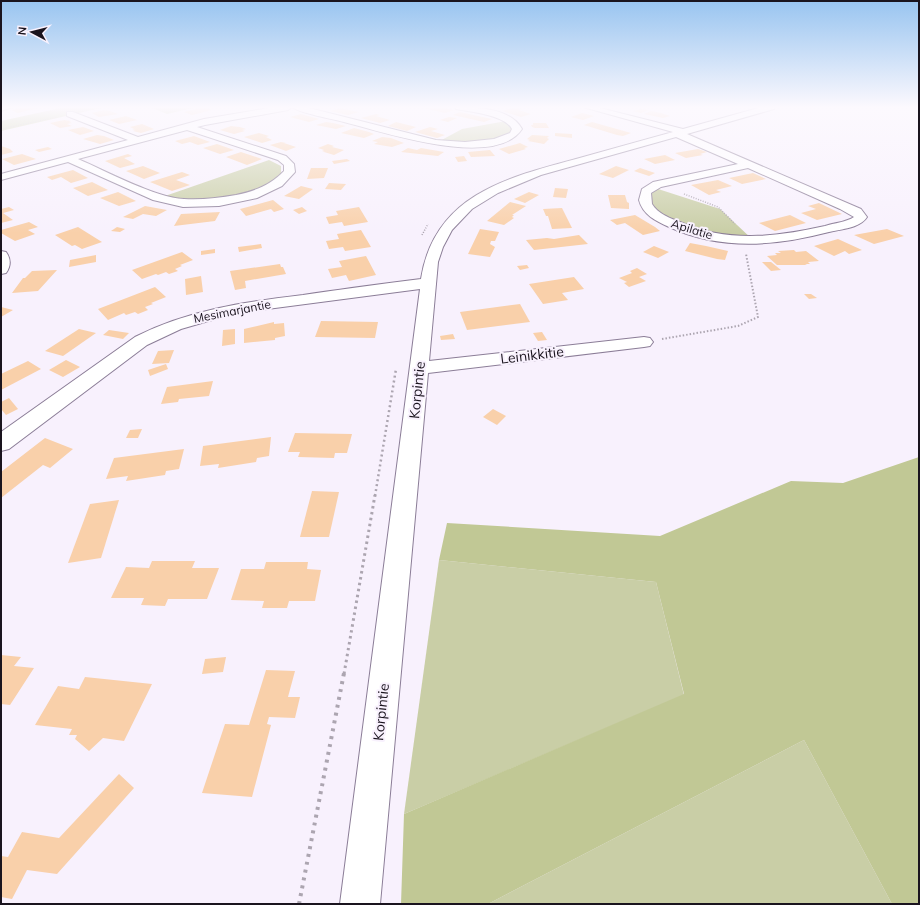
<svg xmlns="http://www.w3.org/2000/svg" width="920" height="905" viewBox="0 0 920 905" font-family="Mulish,sans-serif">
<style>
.green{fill:#c9cea6}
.forest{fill:#c1c895}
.building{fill:#f9d0aa}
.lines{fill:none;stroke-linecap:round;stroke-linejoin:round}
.minor-casing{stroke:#8b7d97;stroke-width:2}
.path-far5{stroke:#aca5b0;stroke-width:1;stroke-dasharray:1 1.5;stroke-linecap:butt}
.path-far4{stroke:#aca5b0;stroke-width:1.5;stroke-dasharray:1 1.5;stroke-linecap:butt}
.path-far3{stroke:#aca5b0;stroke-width:2;stroke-dasharray:1.5 2;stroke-linecap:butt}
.path-far2{stroke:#aca5b0;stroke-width:2.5;stroke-dasharray:2 3;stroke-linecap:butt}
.path-far1{stroke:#aca5b0;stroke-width:3;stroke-dasharray:2.5 3.5;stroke-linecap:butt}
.path{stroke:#aca5b0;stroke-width:4;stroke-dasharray:3 5;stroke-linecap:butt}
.minor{fill:#fff;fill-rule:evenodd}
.labels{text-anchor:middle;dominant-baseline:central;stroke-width:4;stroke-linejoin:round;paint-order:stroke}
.far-street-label{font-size:12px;fill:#1a141e;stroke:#f8f1fd}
.street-label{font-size:14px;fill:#1a141e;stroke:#f8f1fd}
</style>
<rect width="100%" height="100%" fill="#f8f1fd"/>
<g class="green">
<path d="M 506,121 L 512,129 C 503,147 455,142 438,142 L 462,129 Z"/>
<path d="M 269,160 L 281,166 L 281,174 C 258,201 198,205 165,196 Z"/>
<polygon points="655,188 720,209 753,240 739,239 674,223 650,207 649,192"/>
<polygon points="439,560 656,582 684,695 404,814"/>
<polygon points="804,740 892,904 488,904"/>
</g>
<g class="forest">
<polygon points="65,107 105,107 1,131 1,121"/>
<polygon points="150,107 197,107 167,114"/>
<polygon points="919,457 919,904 892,904 804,740 488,904 401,904 404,814 684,694 656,582 439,560 447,523 660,536 791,481 843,483"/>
</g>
<g class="building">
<polygon points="26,107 42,107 18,113 11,110"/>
<polygon points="204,107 212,110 192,115 184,112"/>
<polygon points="427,107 440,107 454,110 445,113 423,108"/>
<polygon points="515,107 522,109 519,110 531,114 521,117 502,111"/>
<polygon points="341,108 349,110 359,112 348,115 330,111"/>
<polygon points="641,109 649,110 641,113 633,111"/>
<polygon points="104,110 110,111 118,114 99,117 92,113"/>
<polygon points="651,111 661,113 670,116 663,118 644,114"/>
<polygon points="460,112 469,114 492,119 484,122 453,115"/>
<polygon points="582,113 594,116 583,120 571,117"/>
<polygon points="301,114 319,119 309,122 290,117"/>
<polygon points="376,114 380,115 376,116 390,120 380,123 361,118"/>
<polygon points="126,116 137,120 119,124 109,120"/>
<polygon points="449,117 457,118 448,122 440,120"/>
<polygon points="64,120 71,121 69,122 72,123 67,124 72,126 60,128 50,123"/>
<polygon points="326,122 333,123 346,126 336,129 316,125"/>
<polygon points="396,122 416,127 407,131 388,126"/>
<polygon points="592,122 631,133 623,136 617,135 584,125"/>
<polygon points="533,123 546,123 549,128 535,128 532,127 531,125 533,125"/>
<polygon points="142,124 154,129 141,133 133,131 135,130 132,129 134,129 130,127"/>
<polygon points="231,126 240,127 246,129 242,130 245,131 234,134 220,130"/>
<polygon points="83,127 94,131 80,135 68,130"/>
<polygon points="430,127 438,129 431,131 445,135 437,138 415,132"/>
<polygon points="354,128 369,132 374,134 364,138 341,133"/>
<polygon points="259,133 269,136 266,137 272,140 262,143 244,137"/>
<polygon points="555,133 572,134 572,138 555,136"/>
<polygon points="97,135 104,136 114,140 100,144 83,139"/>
<polygon points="532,135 549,136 547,138 549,139 544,144 528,141 530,140 527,139"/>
<polygon points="194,136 210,142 198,145 190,142 182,144 175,141"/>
<polygon points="382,137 391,138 404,143 392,147 374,144 378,142 372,141"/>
<polygon points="281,142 286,143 284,143 296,147 286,151 270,145"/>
<polygon points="520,143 528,147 524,148 526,149 509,154 499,149"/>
<polygon points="217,144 234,150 220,154 203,148"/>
<polygon points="328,144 334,146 332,147 344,150 334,155 324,152 325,152 322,151 324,150 318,148"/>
<polygon points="1,146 10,149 13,152 1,155"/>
<polygon points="48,147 52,149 39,152 35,150"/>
<polygon points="408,148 417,150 421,148 444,152 438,156 401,152"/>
<polygon points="698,149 707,152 700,154 703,155 686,158 675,153"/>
<polygon points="490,150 495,156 471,157 468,152"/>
<polygon points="241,152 262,159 247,165 226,157"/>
<polygon points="22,154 36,159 14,165 2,159"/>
<polygon points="128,154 132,156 124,158 135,164 120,168 105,161"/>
<polygon points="665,155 675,160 655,164 644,159"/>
<polygon points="464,156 467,161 458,162 455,157"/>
<polygon points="347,159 350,161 334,164 332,161"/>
<polygon points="143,166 160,173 144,179 126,171"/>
<polygon points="616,166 629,170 613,178 599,174"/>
<polygon points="311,168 328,168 324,178 307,179"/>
<polygon points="640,168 655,173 649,176 634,171"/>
<polygon points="73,170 88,178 71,183 61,177 52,180 47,177"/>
<polygon points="182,172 190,175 176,180 190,185 172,191 150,182"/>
<polygon points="753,173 766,179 742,184 729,178"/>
<polygon points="718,180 732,186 716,190 721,192 709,195 691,185"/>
<polygon points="92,182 108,190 88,196 73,188"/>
<polygon points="329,183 346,184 341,190 325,189"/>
<polygon points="301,186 313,189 299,199 284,196"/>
<polygon points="555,188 568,189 566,198 553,197"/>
<polygon points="118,192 136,201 119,206 100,198"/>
<polygon points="529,192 539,195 525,203 514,199"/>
<polygon points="608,195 625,195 627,202 629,203 629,209 611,208"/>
<polygon points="273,200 284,209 274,212 271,209 246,216 240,209"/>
<polygon points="510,202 526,206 512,215 514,215 512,217 514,218 504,225 487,221"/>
<polygon points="819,203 842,214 817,220 801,213 816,209 808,206"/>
<polygon points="145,206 167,210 156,216 143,214 133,219 123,217"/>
<polygon points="9,207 14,210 3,213 13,220 1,223 1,209"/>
<polygon points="302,207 307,211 299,214 293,210"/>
<polygon points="359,207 368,222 344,226 342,222 329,224 326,217 338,215 336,211"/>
<polygon points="562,208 572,228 552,229 548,216 546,216 543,209"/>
<polygon points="220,212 215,221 174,226 181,214"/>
<polygon points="635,215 655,227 660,231 643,235 625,223 617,225 610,220"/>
<polygon points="790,215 806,223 775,231 759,223"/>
<polygon points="29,222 38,227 28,230 35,234 15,241 1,233 1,230"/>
<polygon points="78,227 102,242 82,249 75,245 72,246 55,235"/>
<polygon points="117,227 125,229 120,232 111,231"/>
<polygon points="480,229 499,232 495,241 491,241 490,244 495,247 490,257 468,254"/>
<polygon points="887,229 904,236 874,244 854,235"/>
<polygon points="361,230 371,247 345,251 343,247 329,249 326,241 339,239 337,234"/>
<polygon points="579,235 588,244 534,250 526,240 547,238 554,239"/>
<polygon points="838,239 862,250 849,254 845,251 834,256 814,246"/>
<polygon points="690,243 706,246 728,251 725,260 717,259 685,251"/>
<polygon points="261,244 262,248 239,252 238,247"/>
<polygon points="654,246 669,252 658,258 643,252"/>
<polygon points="215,249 215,253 201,255 201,251"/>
<polygon points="794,250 796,252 806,251 819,261 808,262 810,264 805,264 807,265 777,265 767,256 777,255 775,253 781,253 778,251"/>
<polygon points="182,252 193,260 180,265 182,266 175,269 178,271 169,274 166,272 158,275 156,274 142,279 132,270"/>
<polygon points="96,255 96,262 69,267 70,260"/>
<polygon points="366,256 376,275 349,281 346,275 332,278 328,269 342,267 339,261"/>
<polygon points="762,262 771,262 781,270 771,271"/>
<polygon points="280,264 281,267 283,267 286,274 245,281 246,288 235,290 230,271"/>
<polygon points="527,265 529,268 520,270 517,266"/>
<polygon points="637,268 647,274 639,277 646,281 629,287 624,283 627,282 619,278 632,273 630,271"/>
<polygon points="57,270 38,291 12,293 23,278 25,278 32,271"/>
<polygon points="201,276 203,292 186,295 185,279"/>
<polygon points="574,277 584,289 562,293 568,300 543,304 529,284"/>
<polygon points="155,287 166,297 151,303 153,304 145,307 148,310 138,314 135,312 126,315 124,313 108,320 98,309"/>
<polygon points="804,294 811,294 817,298 809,299"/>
<polygon points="520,304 530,322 467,330 460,312"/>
<polygon points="1,307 13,310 1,317"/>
<polygon points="321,321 378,322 375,338 315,337"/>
<polygon points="274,322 274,324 284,323 285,336 275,338 275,340 244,343 244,329"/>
<polygon points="79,329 96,333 63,356 45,351"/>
<polygon points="235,329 235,344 222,346 223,330"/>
<polygon points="109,330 129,333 123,339 103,335"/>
<polygon points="542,332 547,340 538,341 533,333"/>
<polygon points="453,334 455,339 441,340 440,336"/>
<polygon points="174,350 169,363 152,364 158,351"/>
<polygon points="66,360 80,367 63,377 49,370"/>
<polygon points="28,361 41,369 1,390 1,374"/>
<polygon points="166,364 168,369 150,376 148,370"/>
<polygon points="213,381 209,396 179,399 178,402 161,404 167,387"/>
<polygon points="9,398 18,409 6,415 1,409 1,402"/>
<polygon points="493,409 506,416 497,425 483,417"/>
<polygon points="142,429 138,438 126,438 130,430"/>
<polygon points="295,433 352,434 347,453 335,453 334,458 298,457 300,452 288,452"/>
<polygon points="271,437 269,456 257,458 256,462 218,468 219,464 200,466 203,446"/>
<polygon points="45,438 73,449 50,468 43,465 1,498 1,472"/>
<polygon points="184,449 179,469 166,471 165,475 126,481 128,476 106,479 114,458"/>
<polygon points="312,491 339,492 329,537 300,537"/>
<polygon points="119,500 101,558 68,563 90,504"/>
<polygon points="152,561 195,561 192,568 219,568 207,599 168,599 165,606 141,605 144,598 111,598 126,567 149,568"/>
<polygon points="266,562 308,562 307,569 321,570 315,601 289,601 287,608 262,608 264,601 231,600 241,569 264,569"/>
<polygon points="1,655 21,657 14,666 34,668 10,705 1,704"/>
<polygon points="226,657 223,672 202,674 205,659"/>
<polygon points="266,670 295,671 288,697 300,697 295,718 269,717 267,724 271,725 252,797 202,793 225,724 249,725"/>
<polygon points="85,677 152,684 124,741 103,738 89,751 75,739 77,735 69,735 72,729 35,725 58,686 79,689"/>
<polygon points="119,774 134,788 57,874 27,870 12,899 1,897 1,856 8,857 22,832 59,838"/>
</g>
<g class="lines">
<defs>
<g id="minor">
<polygon points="1,107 12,107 1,111"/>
<path d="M 275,107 L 305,107 L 436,140 L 465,142 L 494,139 L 510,133 L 512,129 C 505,115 471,112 456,109 L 455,107 C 476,107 511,108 522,129 C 495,170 383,132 344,122 C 333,119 299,113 292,107 L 288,110 L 205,125 L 197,127 L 286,156 L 294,164 L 295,172 L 282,186 L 257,198 L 219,206 L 183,207 L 153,200 L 68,162 L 1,180 L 1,174 L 128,140 L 67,116 L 67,112 L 73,112 L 138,137 L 204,119 ZM 187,130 L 278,160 L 284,165 L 284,171 C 271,185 255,191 236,195 C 219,198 201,200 184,199 C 156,198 106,171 78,159 Z"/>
<path d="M 583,107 L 596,107 L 683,129 L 762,107 L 775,107 L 774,109 L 687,134 L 861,209 L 867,217 C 860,228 842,229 829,232 C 775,246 722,251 669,227 C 656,221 643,215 639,200 L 642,189 L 653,182 L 738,164 L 676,137 L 541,175 L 498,193 L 472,209 L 452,230 L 443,247 L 438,262 L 429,361 L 644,337 L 650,338 L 653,342 L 650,346 L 644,347 L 428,373 L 380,904 L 340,904 L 420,289 L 236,313 L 181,329 L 147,345 L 9,449 L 1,451 L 1,432 L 135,337 C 188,310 244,302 303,295 C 342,289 381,284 421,279 C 434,196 505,178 576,159 C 608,150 640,141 673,132 ZM 748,168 L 840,209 L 854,217 C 847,222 834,223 825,226 C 776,237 727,243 680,222 C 670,218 658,214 652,204 L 651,193 L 661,187 Z"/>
<path d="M 1,251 L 6,252 C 11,259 11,266 6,273 L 1,274 Z"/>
</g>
</defs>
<use href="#minor" class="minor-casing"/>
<polyline class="path-far5" points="1,129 57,117"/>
<g class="path-far4">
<polyline points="684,194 718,207 735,224"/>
<polyline points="422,235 428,224"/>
</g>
<polyline class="path-far3" points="662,339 738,326 758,317 746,254"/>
<polyline class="path-far2" points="375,496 396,369"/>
<polyline class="path-far1" points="344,674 375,495"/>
<polyline class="path" points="299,904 344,673"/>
<use href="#minor" class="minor"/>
</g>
<linearGradient id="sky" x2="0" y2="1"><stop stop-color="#98c4f0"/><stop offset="0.46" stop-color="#fcf9fe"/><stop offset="1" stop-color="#fcf9fe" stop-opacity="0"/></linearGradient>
<rect width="920" height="233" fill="url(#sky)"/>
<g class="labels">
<g class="far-street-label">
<text transform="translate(692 229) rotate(17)">Apilatie</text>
<text transform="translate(232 311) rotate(-11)">Mesimarjantie</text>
</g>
<g class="street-label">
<text transform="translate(532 355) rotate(-7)">Leinikkitie</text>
<text transform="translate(417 390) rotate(-84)">Korpintie</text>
<text transform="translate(381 712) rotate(-84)">Korpintie</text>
</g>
</g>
<rect width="920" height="905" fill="none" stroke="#1a141e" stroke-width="4"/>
<g transform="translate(32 32) rotate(277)" stroke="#f8f1fd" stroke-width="3" paint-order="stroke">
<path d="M0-3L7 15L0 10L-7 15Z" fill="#1a141e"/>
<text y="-6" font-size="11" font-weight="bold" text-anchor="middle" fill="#1a141e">N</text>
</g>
</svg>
